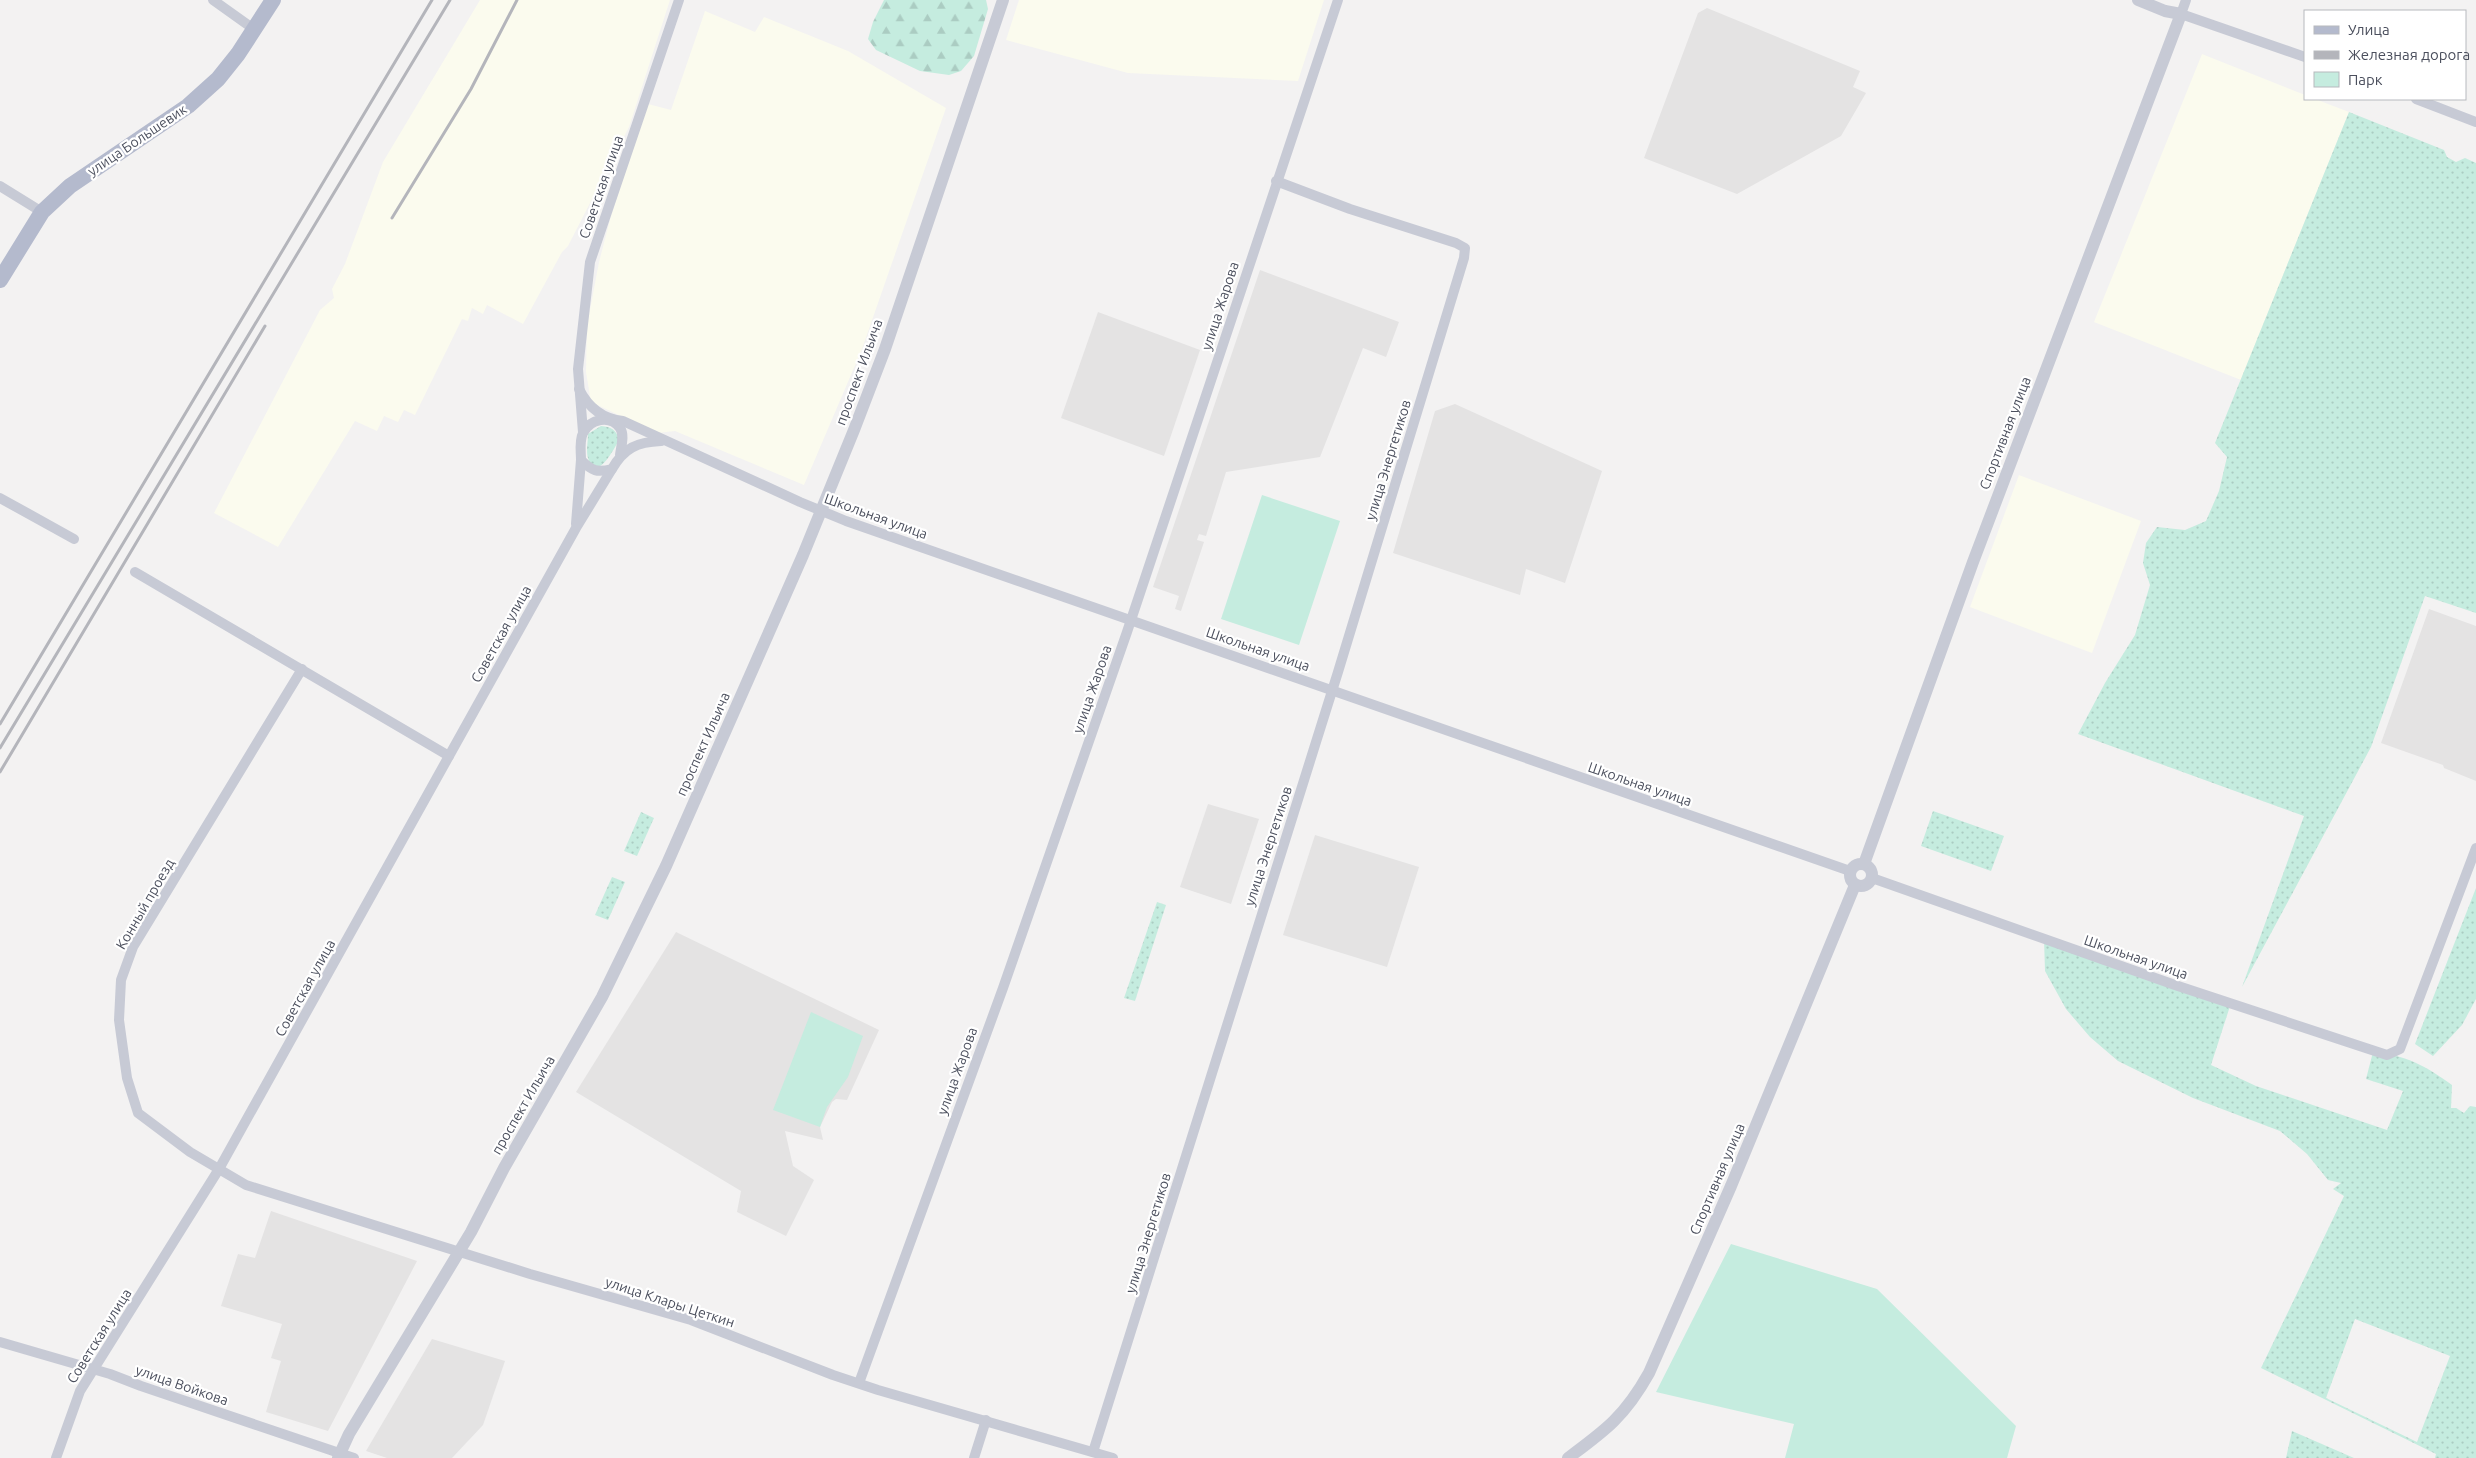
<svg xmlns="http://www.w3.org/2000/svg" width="2476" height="1458" viewBox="0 0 2476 1458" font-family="Ubuntu,sans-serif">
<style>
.commercial{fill:#fbfbee}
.education{fill:#e4e3e3}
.green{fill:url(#green-dots);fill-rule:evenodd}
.forest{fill:url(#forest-firs)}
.pitch{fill:#c5ecdf}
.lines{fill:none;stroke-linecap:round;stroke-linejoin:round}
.minor{stroke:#c7cad5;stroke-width:10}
.tertiary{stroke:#c7cad5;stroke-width:12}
.primary{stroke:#b4bacd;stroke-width:16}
.rail{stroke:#b4b5bb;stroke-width:3}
.labels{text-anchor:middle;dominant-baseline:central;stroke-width:4.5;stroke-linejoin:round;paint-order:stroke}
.street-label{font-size:14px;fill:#4b4f5d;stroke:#fff}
</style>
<defs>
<pattern id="green-dots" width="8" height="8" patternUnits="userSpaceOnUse" patternTransform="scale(1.25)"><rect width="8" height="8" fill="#c5ecdf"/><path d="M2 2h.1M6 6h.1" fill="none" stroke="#abccc2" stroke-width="1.8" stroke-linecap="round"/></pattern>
<pattern id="forest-firs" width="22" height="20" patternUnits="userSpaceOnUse" patternTransform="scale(1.25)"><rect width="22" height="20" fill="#c5ecdf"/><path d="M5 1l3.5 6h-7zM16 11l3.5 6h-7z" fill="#abccc2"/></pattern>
</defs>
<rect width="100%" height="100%" fill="#f3f2f2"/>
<g class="commercial">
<polygon points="480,0 670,0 629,127 568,246 562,252 523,324 487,305 483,314 472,308 468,321 462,319 415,415 404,410 398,422 384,416 377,431 355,421 278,547 214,513 320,310 334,298 332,289 345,264 383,162"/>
<polygon points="1019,0 1324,0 1298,81 1128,73 1006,40"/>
<polygon points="705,11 755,32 764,17 848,51 946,108 862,349 804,485 675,431 657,433 591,402 586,372 587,326 599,262 611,216 648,104 671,110"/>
<polygon points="2202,54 2305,95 2305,99 2315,99 2349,112 2241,380 2094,322"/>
<polygon points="2019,475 2141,521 2092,653 1970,607"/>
</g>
<g class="education">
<polygon points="1707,8 1860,71 1853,87 1866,93 1841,136 1737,194 1644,158 1698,13"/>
<polygon points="1260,270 1399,322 1386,357 1363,348 1320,457 1226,472 1206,536 1199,534 1197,540 1204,542 1181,611 1175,609 1179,596 1153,587"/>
<polygon points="1098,312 1200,350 1164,456 1061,418"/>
<polygon points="1455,404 1602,471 1565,583 1526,569 1520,595 1393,553 1435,411"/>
<polygon points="2429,609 2476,626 2476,781 2444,768 2443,765 2381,743"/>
<polygon points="1208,804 1259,819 1231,904 1180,887"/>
<polygon points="1315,835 1419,867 1387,967 1283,935"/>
<polygon points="676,932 879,1030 847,1100 836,1099 832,1102 820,1127 823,1140 785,1131 793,1166 814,1180 786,1236 737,1212 741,1191 576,1092"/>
<polygon points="271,1211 417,1261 328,1431 266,1412 281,1361 271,1358 282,1324 221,1306 238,1254 255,1258"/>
<polygon points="432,1339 505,1361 483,1425 452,1458 387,1458 366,1451"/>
</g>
<g class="green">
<polygon points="2349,112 2444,150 2447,157 2456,162 2465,158 2476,163 2476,613 2425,596 2371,747 2242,987 2304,816 2078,734 2105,683 2135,635 2150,585 2143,563 2146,543 2157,527 2185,530 2206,521 2219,491 2227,457 2215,443"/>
<path d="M 601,426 C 611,427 616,429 619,440 C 615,447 596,485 588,458 C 586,451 588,441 588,434 Z"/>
<polygon points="1933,811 2004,836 1991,871 1921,846"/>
<polygon points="641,812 654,818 637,856 624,851"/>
<polygon points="612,877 625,882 608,920 595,915"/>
<polygon points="2476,888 2476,999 2462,1025 2433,1056 2415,1044"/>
<polygon points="1157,902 1166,905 1135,1001 1124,998"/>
<path d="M 2044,939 L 2231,1003 L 2211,1065 L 2256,1086 L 2387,1130 L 2403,1091 L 2366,1079 L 2373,1052 C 2406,1055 2426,1066 2452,1085 L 2451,1108 L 2456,1108 L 2464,1113 L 2470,1106 L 2476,1107 L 2476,1458 L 2435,1458 L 2436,1454 L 2261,1368 L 2344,1196 L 2333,1189 L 2341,1183 L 2328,1180 L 2307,1154 L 2280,1131 L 2193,1098 L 2118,1061 L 2090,1037 L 2066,1009 L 2045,971 ZM 2355,1319 L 2450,1356 L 2417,1442 L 2326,1398 Z"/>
<polygon points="2292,1431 2354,1458 2286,1458"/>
</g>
<polygon class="forest" points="884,0 986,0 988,9 974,56 961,71 949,75 920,71 876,50 868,39 873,22"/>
<g class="pitch">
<polygon points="1262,495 1340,521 1299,645 1221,619"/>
<polygon points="811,1012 863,1036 848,1077 827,1107 820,1127 773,1110"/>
<polygon points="1731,1244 1877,1289 2016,1426 2007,1458 1785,1458 1794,1424 1656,1392"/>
</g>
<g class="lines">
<g class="minor">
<polyline points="213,0 255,30"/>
<polyline points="2186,0 2181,14 2305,57"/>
<polyline points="2416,99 2476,122"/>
<polyline points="0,186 42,212"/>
<path d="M 579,389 C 588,407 603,419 623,421 L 800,502 L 846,521 L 1850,871"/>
<polyline points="583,432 578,369 590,262 679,0"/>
<path d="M 620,455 C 621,447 625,435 620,428 C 610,414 590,419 583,433 C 579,441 581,452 581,460 C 592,471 597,473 612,469 C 624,448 637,442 661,441"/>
<polyline points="0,498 74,539"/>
<polyline points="576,524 581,460"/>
<polyline points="135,572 449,756"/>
<polyline points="302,669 133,947 121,980 119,1020 127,1078 138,1113 190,1152 246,1185 530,1274 691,1320 833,1375 878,1390 1113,1458"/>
<polyline points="1872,878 2175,985 2387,1055 2400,1049 2476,848"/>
<polyline points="0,1342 110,1374 141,1386 354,1458"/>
<polyline points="859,1383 1003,988 1127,632 1338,0"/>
<polyline points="1093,1452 1338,672 1464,258 1465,248 1456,243 1350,209 1276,181"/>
<polyline points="56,1458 80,1391 219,1169 576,528 612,469"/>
<polyline points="974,1458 986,1420"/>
</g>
<g class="tertiary">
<circle cx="1861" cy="875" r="11"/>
<polyline points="1864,864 1973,562 2181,14 2165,11 2138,0"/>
<polyline points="338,1458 349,1434 471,1232 504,1168 602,997 666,866 803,555 854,430 885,349 1003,0"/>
<path d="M 1568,1458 C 1606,1430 1625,1416 1649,1373 L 1731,1186 L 1855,885"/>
</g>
<polyline class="primary" points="0,280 42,212 70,186 188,106 218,79 238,54 273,0"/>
<g class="rail">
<polyline points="392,218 471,89 517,0"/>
<polyline points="0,724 432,0"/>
<polyline points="0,748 450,0"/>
<polyline points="0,772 265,326"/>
</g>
</g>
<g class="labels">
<g class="street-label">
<text transform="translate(137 140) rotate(-34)">улица Большевик</text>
<text transform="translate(601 187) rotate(-71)">Советская улица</text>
<text transform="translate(1220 306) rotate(-72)">улица Жарова</text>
<text transform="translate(859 372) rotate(-70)">проспект Ильича</text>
<text transform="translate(2005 433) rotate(-69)">Спортивная улица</text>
<text transform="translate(1388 460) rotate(-73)">улица Энергетиков</text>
<text transform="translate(876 516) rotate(20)">Школьная улица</text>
<text transform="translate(501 634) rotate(-61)">Советская улица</text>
<text transform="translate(1258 649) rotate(19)">Школьная улица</text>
<text transform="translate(1092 689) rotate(-71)">улица Жарова</text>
<text transform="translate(703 744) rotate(-66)">проспект Ильича</text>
<text transform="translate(1640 784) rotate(19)">Школьная улица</text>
<text transform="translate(1268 846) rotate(-72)">улица Энергетиков</text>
<text transform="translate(145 904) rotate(-60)">Конный проезд</text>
<text transform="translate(2136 957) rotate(19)">Школьная улица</text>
<text transform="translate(305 988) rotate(-61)">Советская улица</text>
<text transform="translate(957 1071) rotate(-70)">улица Жарова</text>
<text transform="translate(523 1105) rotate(-60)">проспект Ильича</text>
<text transform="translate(1717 1179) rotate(-67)">Спортивная улица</text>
<text transform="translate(1148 1233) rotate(-73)">улица Энергетиков</text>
<text transform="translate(670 1302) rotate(18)">улица Клары Цеткин</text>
<text transform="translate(99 1336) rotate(-58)">Советская улица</text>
<text transform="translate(182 1385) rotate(19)">улица Войкова</text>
</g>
</g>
<rect x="2304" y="10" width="162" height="90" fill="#ffffff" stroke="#b7b9be"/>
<rect x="2314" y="26" width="25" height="8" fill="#b4bacd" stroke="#b7b9be"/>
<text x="2348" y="35" font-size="15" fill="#4b4f5d">Улица</text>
<rect x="2314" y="51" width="25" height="8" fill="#b4b5bb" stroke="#b7b9be"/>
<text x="2348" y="60" font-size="15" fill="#4b4f5d">Железная дорога</text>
<rect x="2314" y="72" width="25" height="15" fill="#c5ecdf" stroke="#b7b9be"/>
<text x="2348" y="85" font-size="15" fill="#4b4f5d">Парк</text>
</svg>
